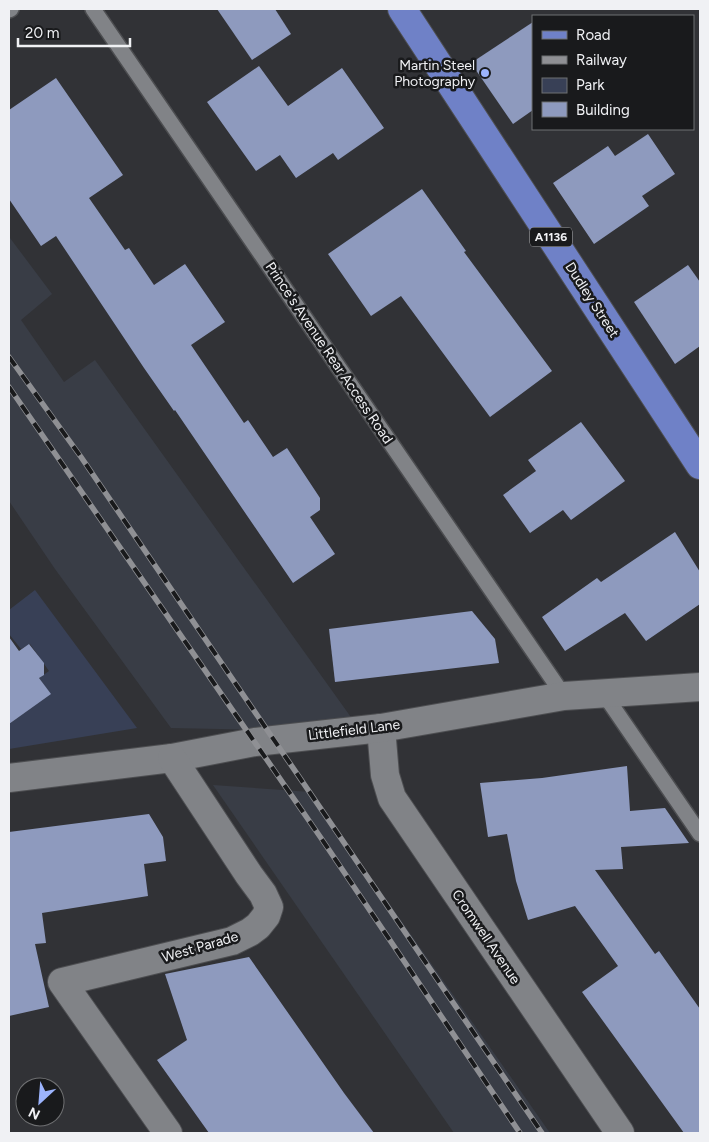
<svg xmlns="http://www.w3.org/2000/svg" width="709" height="1142" viewBox="0 0 709 1142" font-family="Figtree,sans-serif">
<style>
.built{fill:#393d46}
.green{fill:#384056}
.building{fill:#8e9abe}
.lines{fill:none;stroke-linecap:round;stroke-linejoin:round}
.service-casing{stroke:#4d4e51;stroke-width:18}
.minor-casing{stroke:#4d4e51;stroke-width:30}
.primary-casing{stroke:#4d4e51;stroke-width:30}
.service{stroke:#818387;stroke-width:15}
.minor{stroke:#818387;stroke-width:28}
.primary{stroke:#6f81c7;stroke-width:28}
.rail-casing{stroke:#8f9094;stroke-width:5.5}
.rail{stroke:#191a1c;stroke-width:4;stroke-dasharray:11;stroke-linecap:butt}
.poi-dot{fill:#9cb4fd;stroke:#191a1c;stroke-width:2}
.labels{text-anchor:middle;dominant-baseline:central;stroke-width:5;stroke-linejoin:round;paint-order:stroke}
.shield{fill:#191a1c;stroke:#b0b0b3;stroke-width:1}
.shield-label{font-size:12px;font-weight:bold;fill:#f0f1f4}
.poi-label{font-size:14px;fill:#f0f1f4;stroke:#191a1c;text-anchor:end}
.street-label{font-size:14px;fill:#f0f1f4;stroke:#191a1c}
</style>
<rect width="100%" height="100%" fill="#313236"/>
<g class="built">
<polygon points="10,238 52,294 21,320 64,382 95,360 353,720 270,730 171,728 55,569 9,501 9,239"/>
<polygon points="213,785 311,792 550,1133 454,1133"/>
</g>
<polygon class="green" points="35,590 137,728 9,749 9,724 50,694 39,678 49,671 30,644 21,649 9,634 9,610"/>
<g class="building">
<polygon points="217,9 275,9 291,34 252,60"/>
<polygon points="533,22 533,110 513,124 471,63"/>
<polygon points="259,66 288,106 342,68 384,128 338,160 333,153 296,178 280,155 256,171 207,102"/>
<polygon points="56,78 123,175 89,198 125,250 129,248 154,285 185,264 225,322 191,345 244,423 248,420 273,457 287,448 320,498 320,510 310,517 335,554 293,583 175,410 174,411 144,368 56,236 41,246 9,199 9,110"/>
<polygon points="648,134 675,174 642,196 649,206 594,244 553,183 608,146 615,156"/>
<polygon points="422,189 466,251 464,252 552,371 490,417 401,296 371,316 328,254"/>
<polygon points="688,265 700,282 700,346 675,364 634,302"/>
<polygon points="581,422 625,481 571,520 563,510 530,533 503,495 536,471 528,460"/>
<polygon points="675,532 700,572 700,604 646,641 625,613 565,651 542,617 597,578 601,582"/>
<polygon points="472,611 495,639 499,663 335,682 329,629"/>
<polygon points="9,637 19,651 29,644 44,663 44,675 39,678 51,694 9,724"/>
<polygon points="627,766 630,811 665,808 689,843 621,847 623,869 595,870 655,954 659,951 700,1009 700,1133 684,1133 582,992 618,966 575,906 528,920 516,881 507,834 488,837 480,783 542,778"/>
<polygon points="149,814 163,837 166,861 144,864 148,896 42,913 46,943 35,944 49,1007 9,1016 9,832"/>
<polygon points="249,957 344,1093 374,1133 209,1133 157,1060 187,1040 165,974"/>
</g>
<g class="lines">
<defs>
<g id="service">
<polyline points="93,9 564,696"/>
<polyline points="9,10 11,9"/>
<polyline points="604,694 700,834"/>
</g>
<g id="minor">
<polyline points="381,728 385,775 392,798 620,1133"/>
<polyline points="9,778 172,758 255,742 381,728 564,696 700,687"/>
<polyline points="168,1133 62,982 232,941 250,932 258,926 266,916 269,907 263,894 249,875 172,758"/>
</g>
<polyline id="primary" points="402,9 700,465"/>
</defs>
<use href="#service" class="service-casing"/>
<use href="#minor" class="minor-casing"/>
<use href="#primary" class="primary-casing"/>
<use href="#service" class="service"/>
<use href="#minor" class="minor"/>
<use href="#primary" class="primary"/>
<defs>
<g id="rail">
<polyline points="9,357 81,457 542,1133"/>
<polyline points="9,387 321,838 520,1133"/>
</g>
</defs>
<use href="#rail" class="rail-casing"/>
<use href="#rail" class="rail"/>
</g>
<circle class="poi-dot" cx="485" cy="73" r="5"/>
<g class="labels">
<rect class="shield" x="530" y="227.5" width="42" height="19" rx="4"/>
<g class="shield-label">
<text x="551" y="237">A1136</text>
</g>
<g class="poi-label">
<text x="475" y="65">Martin Steel<tspan x="475" dy="16">Photography</tspan></text>
</g>
<g class="street-label">
<text transform="translate(592 300) rotate(57)">Dudley Street</text>
<text transform="translate(329 353) rotate(56)">Prince's Avenue Rear Access Road</text>
<text transform="translate(354 730) rotate(-7)">Littlefield Lane</text>
<text transform="translate(486 937) rotate(56)">Cromwell Avenue</text>
<text transform="translate(200 947) rotate(-16)">West Parade</text>
</g>
</g>
<rect width="709" height="1142" fill="none" stroke="#f0f1f4" stroke-width="20"/>
<rect x="532" y="15" width="162" height="115" fill="#191a1c" stroke="#6f7072"/>
<rect x="542" y="31" width="25" height="8" fill="#6f81c7" stroke="#6f7072"/>
<text x="576" y="40" font-size="15" fill="#f0f1f4">Road</text>
<rect x="542" y="56" width="25" height="8" fill="#8f9094" stroke="#6f7072"/>
<text x="576" y="65" font-size="15" fill="#f0f1f4">Railway</text>
<rect x="542" y="78" width="25" height="15" fill="#384056" stroke="#6f7072"/>
<text x="576" y="90" font-size="15" fill="#f0f1f4">Park</text>
<rect x="542" y="102" width="25" height="15" fill="#8e9abe" stroke="#6f7072"/>
<text x="576" y="115" font-size="15" fill="#f0f1f4">Building</text>
<g transform="translate(40 1102) rotate(206)"><circle r="24" fill="#191a1c" stroke="#6f7072"/>
<path d="M0-4L9 19L0 12L-9 19Z" fill="#9cb4fd"/>
<text y="-8" font-size="14" font-weight="bold" text-anchor="middle" fill="#f0f1f4">N</text>
</g>
<path d="M18 38v8h112v-8" fill="none" stroke="#f0f1f4" stroke-width="2.5"/>
<text x="25" y="38" font-size="15" fill="#f0f1f4" stroke="#191a1c" stroke-width="4" paint-order="stroke">20 m</text>
</svg>
